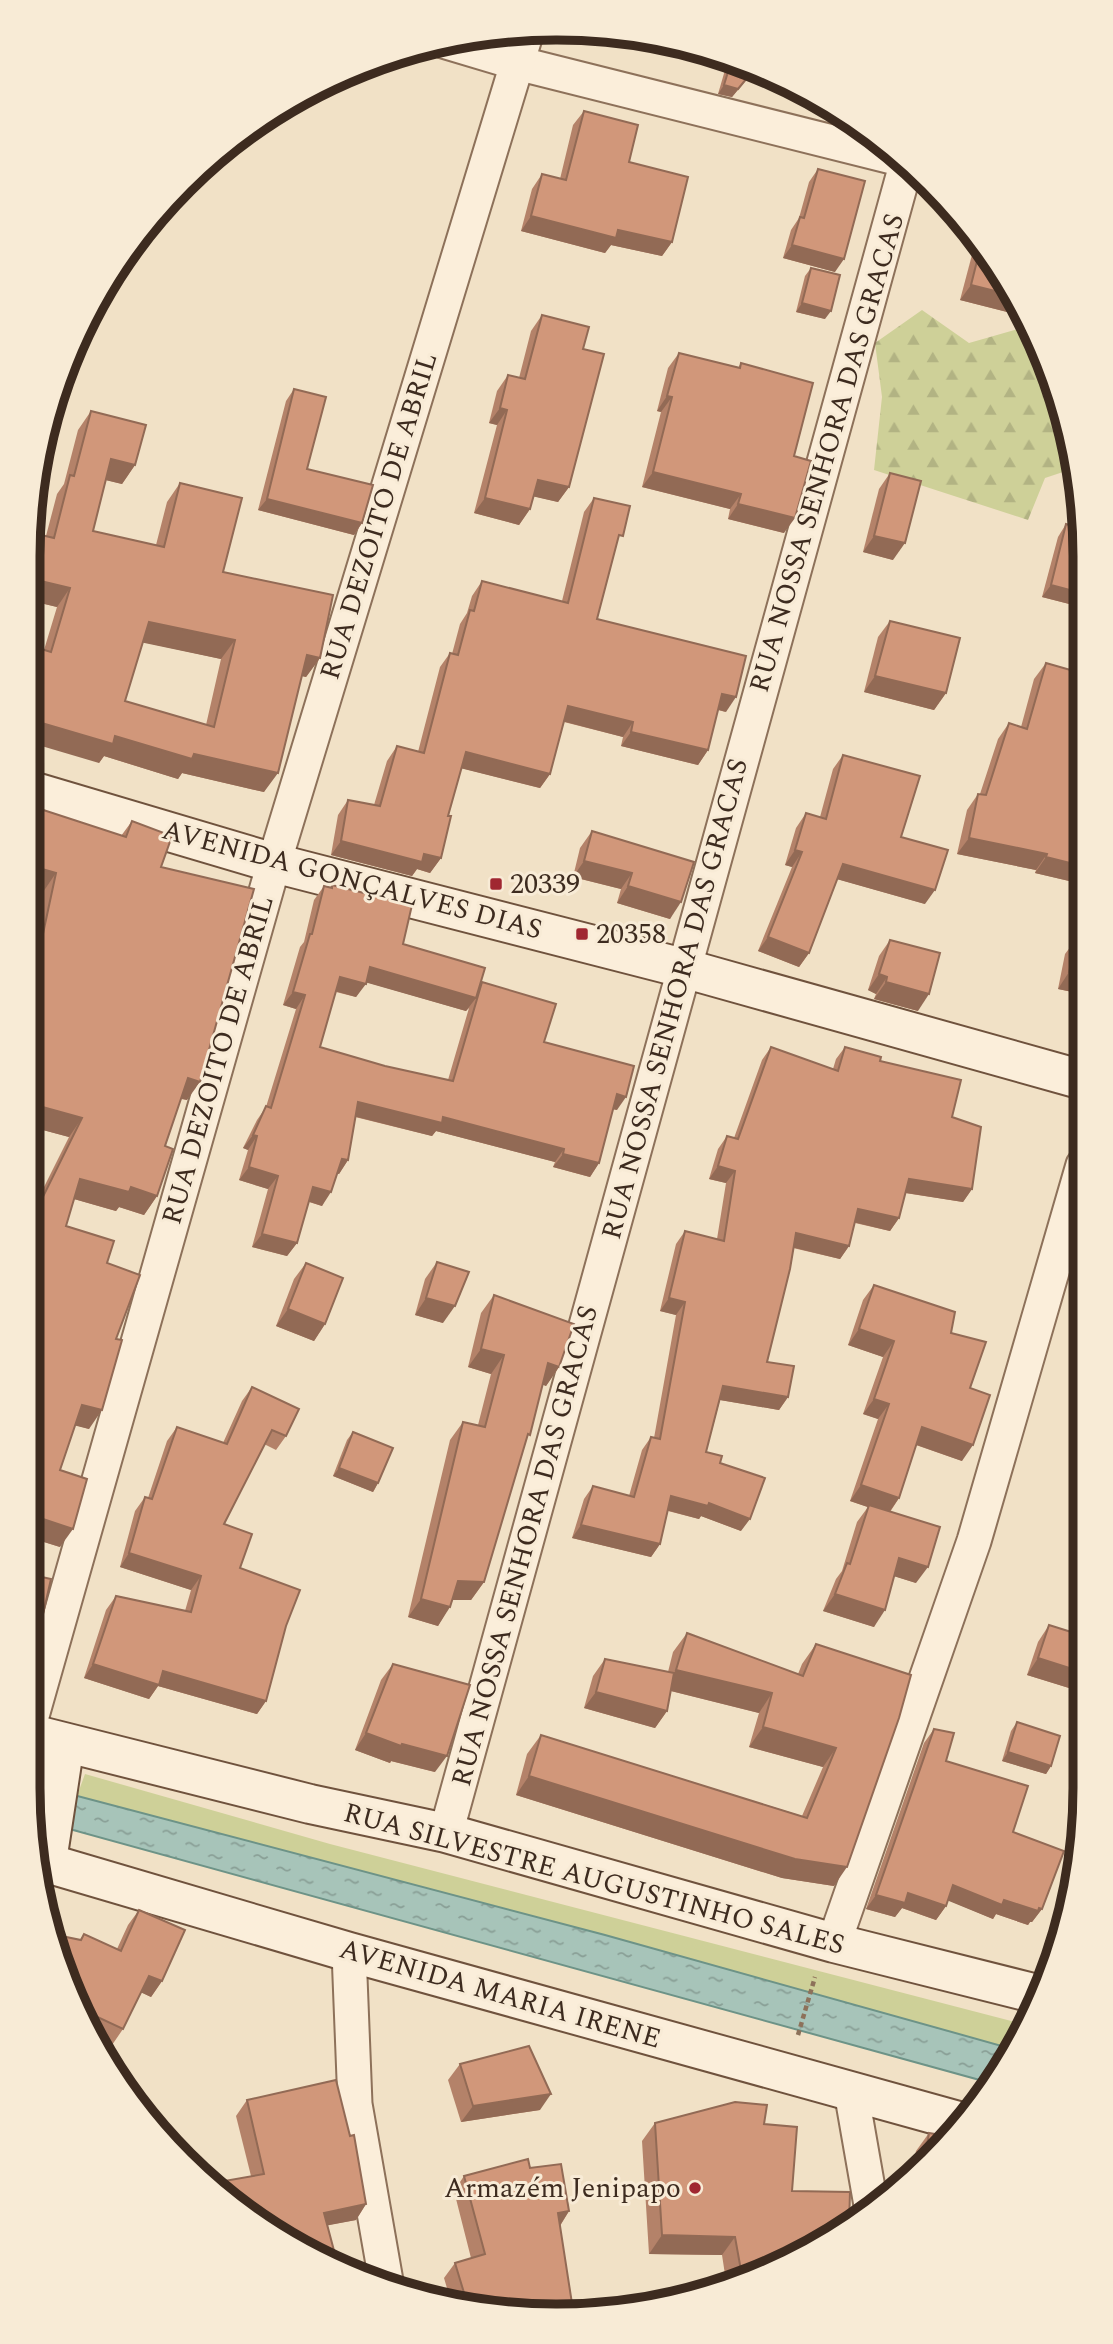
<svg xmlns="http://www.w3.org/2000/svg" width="1113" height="2344" viewBox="0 0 1113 2344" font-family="Spectral,serif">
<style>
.green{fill:#ced098}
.forest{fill:url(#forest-firs)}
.water{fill:url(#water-ripples);stroke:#6d9387;stroke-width:2}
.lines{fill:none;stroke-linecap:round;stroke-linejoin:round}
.street-casing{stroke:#8d715a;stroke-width:37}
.secondary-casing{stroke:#6f523d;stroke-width:42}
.path{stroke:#8d715a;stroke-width:4.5;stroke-dasharray:5 3.5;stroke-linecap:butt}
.street{stroke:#fbeeda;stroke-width:33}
.secondary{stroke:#fbeeda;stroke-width:38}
.wall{fill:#b48269;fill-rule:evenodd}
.shaded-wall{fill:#926a55}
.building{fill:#d1977a;stroke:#926a55;stroke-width:2;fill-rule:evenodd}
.poi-dot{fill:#a02731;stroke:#f8ebd6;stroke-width:2.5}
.labels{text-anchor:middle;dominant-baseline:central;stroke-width:6;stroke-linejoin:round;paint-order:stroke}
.street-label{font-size:28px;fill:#3d2b1f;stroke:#f8ebd6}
.poi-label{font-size:28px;fill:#3d2b1f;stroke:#f8ebd6;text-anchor:start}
.rim{fill:none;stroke:#3d2b1f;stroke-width:9}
</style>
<defs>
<pattern id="forest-firs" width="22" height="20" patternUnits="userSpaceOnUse" patternTransform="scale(1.75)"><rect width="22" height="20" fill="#ced098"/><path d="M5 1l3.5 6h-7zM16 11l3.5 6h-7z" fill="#b2b383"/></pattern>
<pattern id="water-ripples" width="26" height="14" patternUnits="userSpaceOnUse" patternTransform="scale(1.75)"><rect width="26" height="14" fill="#a7c4b9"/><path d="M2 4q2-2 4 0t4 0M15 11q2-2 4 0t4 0" fill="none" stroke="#899f96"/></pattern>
</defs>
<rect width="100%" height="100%" fill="#f1e1c6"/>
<polygon class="green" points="85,1774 330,1844 1023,2024 1009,2048 605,1935 77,1796"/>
<polygon class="forest" points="922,310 969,343 1029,326 1045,354 1075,468 1045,478 1028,520 874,470 882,397 875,343"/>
<polygon class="water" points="28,1783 605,1935 1009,2048 987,2082 33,1819"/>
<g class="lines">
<defs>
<g id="street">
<polyline points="443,41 517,63 900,159"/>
<polyline points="28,1730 274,863 527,31"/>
<polyline points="446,1833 906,165"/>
<polyline points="834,1943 974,1541 1083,1165"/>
<polyline points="349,1952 355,2104 386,2281"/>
<polyline points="851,2091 872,2211"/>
</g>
<g id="secondary">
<polyline points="28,790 274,863 683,968 1083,1080"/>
<polyline points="28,1733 310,1804 446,1833 834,1943 1041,1995"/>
<polyline points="40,1861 349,1952 962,2122"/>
<polyline points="47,1861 65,1743"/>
</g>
</defs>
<use href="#street" class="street-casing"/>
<use href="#secondary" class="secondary-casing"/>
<polyline class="path" points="798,2035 815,1977"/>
<use href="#street" class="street"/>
<use href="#secondary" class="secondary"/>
</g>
<g class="wall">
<polygon points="674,43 756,68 732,97 718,94 725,70 671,56"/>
<polygon points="584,111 629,162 672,242 662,256 611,245 605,253 521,231 532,189 542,174 560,179 573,125"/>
<polygon points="818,169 835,272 783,258 791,230 799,218 809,182"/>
<polygon points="977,236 1018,309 1015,314 960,300"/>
<polygon points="811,268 825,319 796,312 805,276"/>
<polygon points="542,315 583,349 569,487 558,502 533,496 530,509 519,525 474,513 497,425 489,423 497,391 508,375 519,378 531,331"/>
<polygon points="679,353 738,368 741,363 794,456 784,533 728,519 730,509 642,487 661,412 657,411 668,368"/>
<polygon points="294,389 307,469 362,523 354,535 258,510 286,401"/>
<path d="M 91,411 L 135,465 L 122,484 L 106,480 L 93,531 L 156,545 L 167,502 L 180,483 L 223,572 L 320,658 L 306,677 L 302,676 L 264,792 L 182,773 L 178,779 L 104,756 L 99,763 L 44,650 L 57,607 L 28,600 L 29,546 L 37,534 L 46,536 L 57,494 L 64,484 L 78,430 ZM 143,642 L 221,659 L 206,725 L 125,701 Z"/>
<polygon points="890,473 893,560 863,552 879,489"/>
<polygon points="594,498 617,544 597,619 726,712 718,710 708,750 698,765 621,746 623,737 564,722 550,774 540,788 461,768 448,816 441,858 430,873 417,869 412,876 331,855 338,815 348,800 374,805 387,761 397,746 418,752 440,667 450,653 452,654 460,624 467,613 472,596 482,581 562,601 584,512"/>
<polygon points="1066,524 1081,607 1042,597 1058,537"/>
<polygon points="890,621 946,693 934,710 864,692 878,637"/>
<polygon points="1046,663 1081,673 1082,884 1035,873 1036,870 957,854 967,810 978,794 980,794 998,739 1009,723 1021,727 1034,679"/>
<polygon points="843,755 901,837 925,904 837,879 809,953 799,967 758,951 792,867 785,865 796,828 806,813 820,817 833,769"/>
<polygon points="132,821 161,867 187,1100 181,1099 165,1146 157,1196 144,1215 119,1207 116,1211 74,1199 66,1226 107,1263 116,1339 89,1429 75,1425 60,1470 60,1547 28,1537 28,1219 69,1137 28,1126 28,955 29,955 43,892 28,888 121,836"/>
<polygon points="592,831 694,862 670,919 617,903 621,889 573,877 580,848"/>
<path d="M 332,885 L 403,944 L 480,984 L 482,982 L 617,1110 L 613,1109 L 599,1163 L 590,1177 L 553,1167 L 555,1162 L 436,1131 L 432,1136 L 355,1117 L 348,1160 L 339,1174 L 337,1173 L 322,1206 L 309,1202 L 297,1243 L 287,1256 L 252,1247 L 268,1189 L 239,1180 L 248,1150 L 243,1148 L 257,1120 L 266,1107 L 296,1009 L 283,1005 L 300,947 L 304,942 L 314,900 L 324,886 L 330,887 ZM 366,982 L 466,1011 L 469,1008 L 448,1080 L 385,1066 L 320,1047 L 336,992 L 356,997 Z"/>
<polygon points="1082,924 1082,994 1058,989 1065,954 1077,938 1079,938"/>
<polygon points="890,940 918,1011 874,999 876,994 868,990 879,956"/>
<polygon points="771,1047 833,1069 836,1059 845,1047 880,1061 952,1117 972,1189 963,1202 905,1193 899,1218 890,1231 855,1223 849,1246 840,1259 793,1248 767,1362 788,1397 779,1410 720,1400 706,1452 720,1463 741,1531 701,1516 699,1519 668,1511 660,1544 651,1557 572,1538 584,1499 593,1486 629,1496 642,1450 651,1437 654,1438 676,1315 660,1311 676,1244 685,1231 717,1239 726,1183 709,1179 718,1149 727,1136 734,1138 762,1060"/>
<polygon points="437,1262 443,1323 415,1315 425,1279"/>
<polygon points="306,1263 325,1324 314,1341 276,1326 294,1279"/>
<polygon points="874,1285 951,1333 970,1388 962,1461 916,1445 899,1498 890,1512 916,1583 894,1576 874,1627 823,1611 836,1579 842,1571 857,1522 868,1507 850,1501 878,1419 863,1414 883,1357 848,1345 863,1300"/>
<polygon points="494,1295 559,1367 546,1386 543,1384 484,1582 471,1600 453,1600 438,1626 408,1617 450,1440 463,1422 478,1425 491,1374 468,1367 481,1313"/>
<polygon points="252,1387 286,1436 276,1450 264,1444 224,1524 240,1568 286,1626 266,1701 257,1714 158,1686 149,1699 84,1678 106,1610 116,1596 185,1611 191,1590 120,1567 135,1511 145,1497 148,1498 167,1441 177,1427 223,1443 242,1401"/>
<polygon points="353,1432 378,1483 373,1492 333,1476 347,1440"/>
<polygon points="1049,1625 1084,1636 1085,1689 1082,1692 1027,1675 1038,1642"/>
<polygon points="687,1633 798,1674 802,1664 816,1644 911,1675 834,1886 782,1878 516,1795 527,1754 541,1735 802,1816 823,1767 749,1747 759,1713 671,1691 667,1711 655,1728 584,1708 593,1676 605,1659 668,1672 673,1652"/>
<polygon points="393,1664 435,1772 391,1761 390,1763 355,1750 381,1680"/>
<polygon points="1017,1722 1051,1766 1046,1774 1002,1761 1011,1731"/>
<polygon points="934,1729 946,1761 1013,1832 1042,1909 1032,1922 1030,1922 1028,1925 996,1914 993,1919 948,1900 946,1906 936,1920 902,1908 895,1917 866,1909 924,1743"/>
<polygon points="139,1910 162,1981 151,1997 141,1992 123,2029 112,2045 100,2039 56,1958 80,1940 84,1934 117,1949 128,1925"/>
<polygon points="460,2064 540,2110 461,2122 448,2080"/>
<polygon points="247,2100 366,2204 356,2220 328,2225 251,2176 236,2116"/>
<polygon points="655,2123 764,2124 792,2191 791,2261 726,2281 722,2255 649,2254 642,2141"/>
<polygon points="929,2133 953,2137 912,2175 916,2151"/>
<polygon points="530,2168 569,2211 560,2226 573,2310 452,2305 444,2278 455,2263 471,2258 454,2191 464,2176"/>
</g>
<g class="shaded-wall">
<polygon points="677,47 731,62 725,70 671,56"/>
<polygon points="756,67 756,68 732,97 718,94 724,85"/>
<polygon points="531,216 618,230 672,242 662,256 611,245 605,253 521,231"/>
<polygon points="792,245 844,259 835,272 783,258"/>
<polygon points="971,285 1011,295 1018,309 1015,314 960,300"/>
<polygon points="802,303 831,311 825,319 796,312"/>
<polygon points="667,396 672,397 661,412 657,411"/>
<polygon points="500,408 507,410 497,425 489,423"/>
<polygon points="111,459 135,465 122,484 97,478"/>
<polygon points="653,472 741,494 730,509 642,487"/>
<polygon points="538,480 569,487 558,502 527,495"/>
<polygon points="485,498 530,509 519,525 474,513"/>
<polygon points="267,499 362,523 354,535 258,510"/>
<polygon points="738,504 795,518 784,533 728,519"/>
<polygon points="874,536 905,543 893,560 863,552"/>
<polygon points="28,578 70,588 57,607 28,600"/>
<polygon points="1051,585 1081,593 1081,607 1042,597"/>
<polygon points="149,622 235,640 221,659 135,641"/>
<polygon points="307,655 320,658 306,677 293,674"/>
<polygon points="875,676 946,693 934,710 864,692"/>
<polygon points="722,694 736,697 726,712 712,708"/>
<polygon points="568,706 633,722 623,737 558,720"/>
<polygon points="28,719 115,736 278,773 264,792 182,773 178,779 104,756 99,763 28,742"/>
<polygon points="631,732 708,750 698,765 621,746"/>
<polygon points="466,752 550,774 540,788 456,767"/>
<polygon points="969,838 1047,854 1036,870 957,854"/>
<polygon points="341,841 424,854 441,858 430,873 417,869 412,876 331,855"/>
<polygon points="795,850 802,852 792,867 785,865"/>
<polygon points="1046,857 1082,866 1082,884 1035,873"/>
<polygon points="584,861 632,873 621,889 573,877"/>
<polygon points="843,864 935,890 925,904 833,878"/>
<polygon points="28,865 56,873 43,892 28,888"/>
<polygon points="628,886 681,902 670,919 617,903"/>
<polygon points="768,937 809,953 799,967 758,951"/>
<polygon points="370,967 476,998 466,1011 361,981"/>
<polygon points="1069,972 1082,975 1082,994 1058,989"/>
<polygon points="879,974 887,977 876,994 868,990"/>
<polygon points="340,977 366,984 356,997 331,990"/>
<polygon points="886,982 929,994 918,1011 874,999"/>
<polygon points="293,992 305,995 296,1009 283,1005"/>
<polygon points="188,1078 200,1082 187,1100 175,1097"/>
<polygon points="617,1094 626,1097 617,1110 607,1108"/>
<polygon points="358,1102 443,1117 564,1149 555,1162 436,1131 432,1136 349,1115"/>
<polygon points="28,1103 82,1118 69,1137 28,1126"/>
<polygon points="253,1135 257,1136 248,1150 243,1148"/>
<polygon points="563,1154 599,1163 590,1177 553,1167"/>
<polygon points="342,1159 348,1160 339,1174 332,1172"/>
<polygon points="718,1166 735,1171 726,1183 709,1179"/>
<polygon points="249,1167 278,1176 268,1189 239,1180"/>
<polygon points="80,1179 131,1187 157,1196 144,1215 119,1207 116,1211 67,1197"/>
<polygon points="909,1179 972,1189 963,1202 900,1192"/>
<polygon points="313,1187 331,1192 322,1206 304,1200"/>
<polygon points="858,1209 899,1218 890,1231 849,1221"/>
<polygon points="796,1233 849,1246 840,1259 787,1246"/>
<polygon points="262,1234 297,1243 287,1256 252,1247"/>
<polygon points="426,1298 455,1306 443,1323 415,1315"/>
<polygon points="669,1298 685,1302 676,1315 660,1311"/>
<polygon points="288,1309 325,1324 314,1341 276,1326"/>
<polygon points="859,1329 894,1341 883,1357 848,1345"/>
<polygon points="481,1349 504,1355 491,1374 468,1367"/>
<polygon points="548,1363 559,1367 546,1386 535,1382"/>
<polygon points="723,1386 788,1397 779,1410 714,1399"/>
<polygon points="874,1399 889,1404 878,1419 863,1414"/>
<polygon points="82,1405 102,1410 89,1429 69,1424"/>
<polygon points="922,1427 973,1445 962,1461 911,1443"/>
<polygon points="339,1468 378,1483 373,1492 333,1476"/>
<polygon points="861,1485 899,1498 888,1514 850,1501"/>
<polygon points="671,1496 709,1503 750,1519 741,1531 701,1516 699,1519 662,1509"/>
<polygon points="28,1514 73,1529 60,1547 28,1537"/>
<polygon points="581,1525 660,1544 651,1557 572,1538"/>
<polygon points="129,1553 201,1576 191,1590 120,1567"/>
<polygon points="899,1558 928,1567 916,1583 887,1574"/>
<polygon points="458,1581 484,1582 471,1600 445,1600"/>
<polygon points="835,1594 885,1610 874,1627 823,1611"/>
<polygon points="421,1599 450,1607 438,1626 408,1617"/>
<polygon points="28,1620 41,1623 29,1640 28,1640"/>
<polygon points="1038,1658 1085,1673 1085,1689 1082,1692 1027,1675"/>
<polygon points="93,1664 163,1671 266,1701 257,1714 158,1686 149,1699 84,1678"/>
<polygon points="676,1670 772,1693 759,1713 663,1689"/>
<polygon points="596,1692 667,1711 655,1728 584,1708"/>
<polygon points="763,1727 836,1748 823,1767 749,1747"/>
<polygon points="366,1733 447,1756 435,1772 391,1761 390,1763 355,1750"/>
<polygon points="1008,1752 1051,1766 1046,1774 1002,1761"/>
<polygon points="529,1776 847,1867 834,1886 782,1878 516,1795"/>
<polygon points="953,1885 1004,1900 1042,1909 1032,1922 1030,1922 1028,1925 996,1914 993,1919 944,1899"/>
<polygon points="908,1893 946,1906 936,1920 902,1908 895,1917 866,1909 876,1895"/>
<polygon points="149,1976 162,1981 151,1997 138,1991"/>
<polygon points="551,2094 540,2110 461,2122 473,2106"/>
<polygon points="366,2204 356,2220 314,2228 324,2213"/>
<polygon points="569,2211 559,2227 558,2213"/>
<polygon points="662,2235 735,2237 722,2255 649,2254"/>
</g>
<g class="building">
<polygon points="678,44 756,67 738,89 724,85 731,62 677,47"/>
<polygon points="584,111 638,125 629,162 688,177 672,242 618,230 616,238 531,216 542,174 566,180"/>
<polygon points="818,169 865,181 844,259 792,245 800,217 804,218"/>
<polygon points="981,245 1011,295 971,285"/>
<polygon points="811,268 840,275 831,311 802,303"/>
<polygon points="542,315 589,327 583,349 604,354 569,487 538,480 530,509 485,498 507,410 500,408 508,375 525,379"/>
<polygon points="679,353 740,368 741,363 813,383 794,456 811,461 795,518 738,504 741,494 653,472 672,397 667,396"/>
<polygon points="294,389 326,397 307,469 373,485 362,523 267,499"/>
<path d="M 91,411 L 146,425 L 135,465 L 111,459 L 93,531 L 164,547 L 180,483 L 242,498 L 223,572 L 333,595 L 320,658 L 307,655 L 278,773 L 194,754 L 192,759 L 115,736 L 113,744 L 28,719 L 28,645 L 51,652 L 70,588 L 28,578 L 28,570 L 37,534 L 54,538 L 70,475 L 74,476 ZM 149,622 L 235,640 L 214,727 L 125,701 Z"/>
<polygon points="890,473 921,481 905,543 874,536"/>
<polygon points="594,498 630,506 623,536 619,535 597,619 746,656 736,697 722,694 708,750 631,732 633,722 568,706 550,774 466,752 448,816 451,816 441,858 424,854 422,862 341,841 348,800 380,806 397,746 424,753 450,653 458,655 470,610 474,611 482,581 568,603"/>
<polygon points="1066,524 1081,528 1081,593 1051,585"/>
<polygon points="890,621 960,638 946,693 875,676"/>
<polygon points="1046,663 1081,673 1082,866 1046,857 1047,854 969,838 978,794 986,795 1009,723 1027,729"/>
<polygon points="843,755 920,776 901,837 948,850 935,890 843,864 809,953 768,937 802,852 795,850 806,813 826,819"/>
<polygon points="28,805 126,837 132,821 172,836 161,867 254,889 200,1082 188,1078 165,1146 173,1149 157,1196 131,1187 129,1192 80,1179 66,1226 114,1241 107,1263 140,1275 116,1339 122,1340 102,1410 82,1405 60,1470 87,1479 73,1529 28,1514 28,1227 82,1118 28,1103 28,1047 31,1036 28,1035 28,955 38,957 56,873 28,865"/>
<polygon points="592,831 694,862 681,902 628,886 632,873 584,861"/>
<polygon points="332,885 412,905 403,944 485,968 476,998 370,967 366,984 340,977 320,1047 385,1066 453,1081 482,982 556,1004 544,1042 634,1066 626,1097 617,1094 599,1163 563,1154 564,1149 443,1117 442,1123 358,1102 348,1160 342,1159 331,1192 313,1187 297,1243 262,1234 278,1176 249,1167 257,1136 253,1135 266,1106 271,1108 305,995 293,992 310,934 312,934 324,886 332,888"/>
<polygon points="1077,938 1082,939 1082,975 1069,972"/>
<polygon points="890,940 940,953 929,994 886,982 887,977 879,974"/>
<polygon points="771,1047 838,1071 845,1047 881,1057 880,1061 961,1080 952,1117 981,1127 972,1189 909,1179 899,1218 858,1209 849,1246 796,1233 790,1269 767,1362 794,1366 788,1397 723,1386 706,1452 722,1456 720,1463 765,1478 750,1519 709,1503 708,1506 671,1496 660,1544 581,1525 593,1486 634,1497 651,1437 660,1439 685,1302 669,1298 685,1231 724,1241 735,1171 718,1166 727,1136 738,1139"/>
<polygon points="437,1262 469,1272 455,1306 426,1298"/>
<polygon points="306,1263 343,1278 325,1324 288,1309"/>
<polygon points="874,1285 955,1312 951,1333 986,1342 970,1388 990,1395 973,1445 922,1427 899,1498 861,1485 889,1404 874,1399 894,1341 859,1329"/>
<polygon points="494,1295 574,1324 559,1367 548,1363 530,1435 528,1434 484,1582 458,1581 450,1607 421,1599 463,1422 485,1427 504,1355 481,1349"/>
<polygon points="252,1387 299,1409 286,1436 272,1430 224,1524 252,1534 240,1568 300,1590 286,1626 266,1701 163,1671 159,1685 93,1664 116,1596 191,1612 201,1576 129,1553 145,1497 152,1499 177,1427 227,1444"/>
<polygon points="353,1432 393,1448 378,1483 339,1468"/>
<polygon points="869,1505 940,1527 928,1567 899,1558 885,1610 835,1594 847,1563 850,1564"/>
<polygon points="28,1574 51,1579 41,1623 28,1620"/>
<polygon points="1049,1625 1084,1636 1085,1673 1038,1658"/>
<polygon points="687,1633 803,1676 816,1644 911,1675 899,1718 847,1867 795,1859 529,1776 541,1735 807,1818 836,1748 763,1727 772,1693 676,1670"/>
<polygon points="605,1659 674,1673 667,1711 596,1692"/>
<polygon points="393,1664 470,1685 447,1756 402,1744 401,1746 366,1733"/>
<polygon points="1017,1722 1060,1736 1051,1766 1008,1752"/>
<polygon points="934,1729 954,1733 946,1761 1028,1786 1013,1832 1064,1851 1042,1909 1039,1908 1038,1911 1004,1900 1002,1905 953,1885 946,1906 908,1893 905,1903 876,1895"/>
<polygon points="139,1910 185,1930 162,1981 149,1976 123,2029 87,2012 87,2014 56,1958 52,1934 81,1940 84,1934 121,1951"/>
<polygon points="529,2046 551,2094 473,2106 460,2064"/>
<polygon points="336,2080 350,2136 354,2135 366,2204 324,2213 337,2262 292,2245 207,2184 264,2174 247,2100"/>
<polygon points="735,2102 767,2105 764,2124 797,2127 792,2191 850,2192 849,2225 791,2261 742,2276 735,2237 662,2235 655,2123"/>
<polygon points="929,2133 953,2137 924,2164"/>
<polygon points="528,2159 530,2168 561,2164 569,2211 558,2213 573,2310 468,2306 455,2263 485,2254 464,2176"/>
</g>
<g class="poi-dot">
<rect x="489" y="877" width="14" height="14" rx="3.5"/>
<rect x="575" y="927" width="14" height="14" rx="3.5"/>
<circle cx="695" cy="2188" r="7"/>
</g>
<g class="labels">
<g class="street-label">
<text transform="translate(827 453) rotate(-74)">RUA NOSSA SENHORA DAS GRACAS</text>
<text transform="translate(379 516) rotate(-73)">RUA DEZOITO DE ABRIL</text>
<text transform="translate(352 880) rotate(15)">AVENIDA GONÇALVES DIAS</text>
<text transform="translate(675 999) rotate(-75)">RUA NOSSA SENHORA DAS GRACAS</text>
<text transform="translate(218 1060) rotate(-74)">RUA DEZOITO DE ABRIL</text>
<text transform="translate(525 1546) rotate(-75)">RUA NOSSA SENHORA DAS GRACAS</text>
<text transform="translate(594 1879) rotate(15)">RUA SILVESTRE AUGUSTINHO SALES</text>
<text transform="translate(500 1994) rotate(16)">AVENIDA MARIA IRENE</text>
</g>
<g class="poi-label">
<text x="510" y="884">20339</text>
<text x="596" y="934">20358</text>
<text x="681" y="2188" text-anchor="end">Armazém Jenipapo</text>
</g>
</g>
<path d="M0 0H1113V2344H0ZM556 40H557A516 516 0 0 1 1073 556V1788A516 516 0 0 1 557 2304H556A516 516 0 0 1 40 1788V556A516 516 0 0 1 556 40Z" fill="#f8ebd6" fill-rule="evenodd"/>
<path class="rim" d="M556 40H557A516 516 0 0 1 1073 556V1788A516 516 0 0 1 557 2304H556A516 516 0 0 1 40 1788V556A516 516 0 0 1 556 40Z"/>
</svg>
